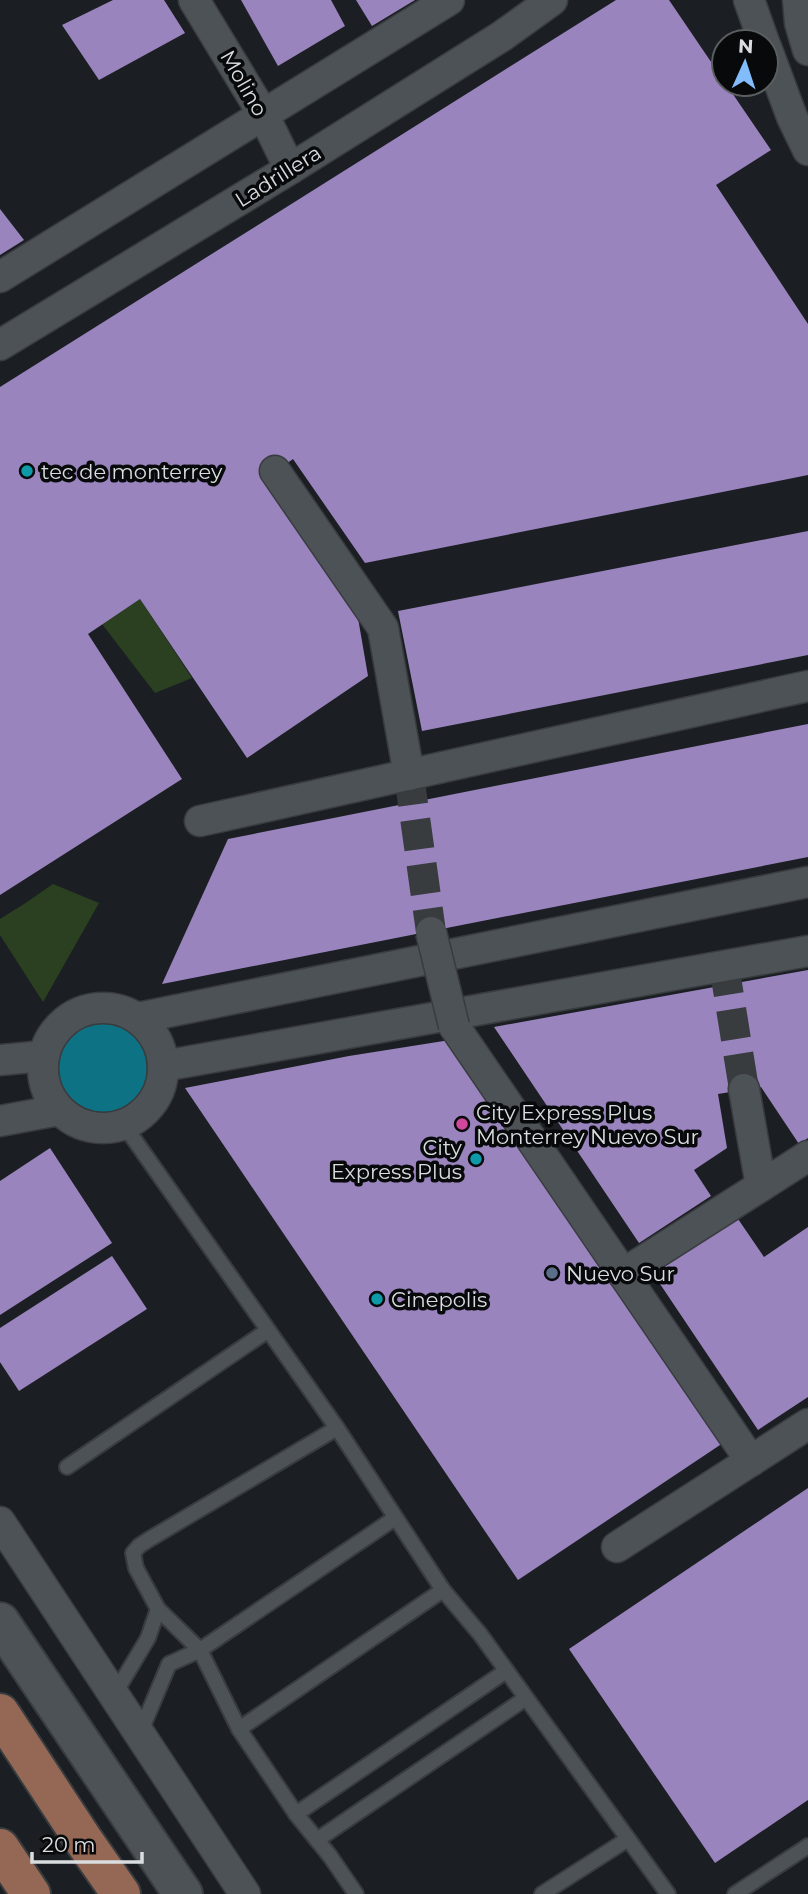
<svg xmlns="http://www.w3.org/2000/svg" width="808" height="1894" viewBox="0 0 808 1894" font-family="Montserrat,sans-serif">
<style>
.green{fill:#2a4020}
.water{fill:#0d7384}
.building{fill:#9a84be}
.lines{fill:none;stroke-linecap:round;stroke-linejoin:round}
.street-tunnel{stroke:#383c3f;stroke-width:30;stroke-dasharray:30 15;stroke-linecap:butt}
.lane-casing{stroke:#393c3f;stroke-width:18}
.street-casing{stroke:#393c3f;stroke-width:33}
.secondary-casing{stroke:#393c3f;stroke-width:42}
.primary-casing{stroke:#393c3f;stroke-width:42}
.lane{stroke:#4d5256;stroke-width:14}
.street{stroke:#4d5256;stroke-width:30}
.secondary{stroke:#4d5256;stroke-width:38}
.primary{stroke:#956855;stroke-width:38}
.street-bridge-casing{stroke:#393c3f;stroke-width:33;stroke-linecap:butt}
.street-bridge{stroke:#4d5256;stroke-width:30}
.culture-dot{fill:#0f9aa8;stroke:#07090a;stroke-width:2.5}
.hotel-dot{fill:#d1479c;stroke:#07090a;stroke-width:2.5}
.service-dot{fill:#5c6f8a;stroke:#07090a;stroke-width:2.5}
.labels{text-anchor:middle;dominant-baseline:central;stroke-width:7;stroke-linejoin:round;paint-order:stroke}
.street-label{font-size:21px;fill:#dadddf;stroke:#07090a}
.poi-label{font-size:21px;fill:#dadddf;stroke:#07090a;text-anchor:start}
</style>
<rect width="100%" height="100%" fill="#1b1f23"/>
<g class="green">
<polygon points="140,599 192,678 155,693 102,624"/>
<polygon points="53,884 99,903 43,1002 0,935 0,919 24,904"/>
</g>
<circle class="water" cx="104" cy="1066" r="46"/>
<g class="building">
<polygon points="113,0 164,0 185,33 99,80 62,25"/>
<polygon points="241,0 331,0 345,26 278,66"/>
<polygon points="356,0 415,0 372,26"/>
<polygon points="616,0 669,0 724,81 724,84 726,84 771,150 716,185 808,324 808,475 365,563 293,459 263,480 358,618 368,676 247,758 140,599 88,634 182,779 0,895 0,387"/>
<polygon points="0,209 24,240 0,255"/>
<polygon points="808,531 808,655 422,731 398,611"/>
<polygon points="808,724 808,857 162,984 228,839"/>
<polygon points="808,970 808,1138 799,1144 761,1087 718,1094 727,1148 694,1170 711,1196 639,1243 494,1027"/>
<polygon points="450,1040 726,1441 518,1580 185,1088 349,1056"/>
<polygon points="50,1148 112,1243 0,1315 0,1181"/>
<polygon points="736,1216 764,1257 808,1227 808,1397 758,1430 652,1272"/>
<polygon points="112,1256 147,1309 19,1391 0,1362 0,1328"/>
<polygon points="808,1488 808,1800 715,1863 569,1649"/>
</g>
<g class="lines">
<g class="street-tunnel">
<polyline points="409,775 431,932"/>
<polyline points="724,965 744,1089"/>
</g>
<defs>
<g id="lane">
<polyline points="124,1125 337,1428 443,1590 480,1634 668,1894"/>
<polyline points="337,1428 148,1540 139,1546 133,1553 136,1568 158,1609 200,1650 239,1729 296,1814 330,1856 356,1894"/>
<polyline points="67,1467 267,1331"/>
<polyline points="114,1695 148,1638 158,1609"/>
<polyline points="239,1729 443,1590"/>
<polyline points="140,1733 169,1664 200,1650 395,1518"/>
<polyline points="296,1814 506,1671"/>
<polyline points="317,1840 526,1698"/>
<polyline points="542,1894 628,1839"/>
<polyline points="735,1894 808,1846"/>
</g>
<g id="street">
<polyline points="194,0 263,114 290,169"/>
<polyline points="749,0 764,42"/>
<polyline points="798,0 800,23 808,50"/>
<polyline points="766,47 792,117 808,150"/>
<polyline points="0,277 449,0"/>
<polyline points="0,345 290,169 502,36 552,0"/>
<polyline points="275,471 383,628 409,775"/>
<polyline points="200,821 808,686"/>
<circle cx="103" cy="1068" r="60"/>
<polyline points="138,1018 808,882"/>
<polyline points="454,1026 751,1461"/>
<polyline points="0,1060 44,1056"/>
<polyline points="163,1066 808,951"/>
<polyline points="744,1089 761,1186"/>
<polyline points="0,1121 59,1110"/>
<polyline points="623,1274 808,1156"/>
<polyline points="0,1522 245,1894"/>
<polyline points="617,1547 808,1424"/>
</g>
<polyline id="secondary" points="0,1622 183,1894"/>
<g id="primary">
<polyline points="0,1713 84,1841 121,1894"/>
<polyline points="0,1848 31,1894"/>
</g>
</defs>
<use href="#lane" class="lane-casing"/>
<use href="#street" class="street-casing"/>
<use href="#secondary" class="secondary-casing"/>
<use href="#primary" class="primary-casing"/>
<use href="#lane" class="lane"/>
<use href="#street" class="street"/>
<use href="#secondary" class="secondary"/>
<use href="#primary" class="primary"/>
<defs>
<polyline id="street-bridge" points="431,932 454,1026"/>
</defs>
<use href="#street-bridge" class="street-bridge-casing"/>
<use href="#street-bridge" class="street-bridge"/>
</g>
<g class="culture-dot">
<circle cx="27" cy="471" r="7"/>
<circle cx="476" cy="1159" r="7"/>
<circle cx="377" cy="1299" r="7"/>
</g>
<circle class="hotel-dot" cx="462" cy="1124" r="7"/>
<circle class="service-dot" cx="552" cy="1273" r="7"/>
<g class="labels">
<g class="street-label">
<text transform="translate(244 83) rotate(60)">Molino</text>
<text transform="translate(278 176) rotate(-32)">Ladrillera</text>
</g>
<g class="poi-label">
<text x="41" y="471">tec de monterrey</text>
<text x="476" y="1112">City Express Plus<tspan x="476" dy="24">Monterrey Nuevo Sur</tspan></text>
<text x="462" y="1147" text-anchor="end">City<tspan x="462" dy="24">Express Plus</tspan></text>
<text x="566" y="1273">Nuevo Sur</text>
<text x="391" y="1299">Cinepolis</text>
</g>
</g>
<g transform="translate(745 63) rotate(3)"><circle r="33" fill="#07090a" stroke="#5b5e5f" stroke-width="2"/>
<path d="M0-5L12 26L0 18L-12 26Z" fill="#82bcfa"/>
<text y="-10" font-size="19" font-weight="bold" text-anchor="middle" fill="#dadddf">N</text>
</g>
<path d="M32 1852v10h110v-10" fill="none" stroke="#dadddf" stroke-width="3.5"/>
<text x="42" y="1852" font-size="21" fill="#dadddf" stroke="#07090a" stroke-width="5" paint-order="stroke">20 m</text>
</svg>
